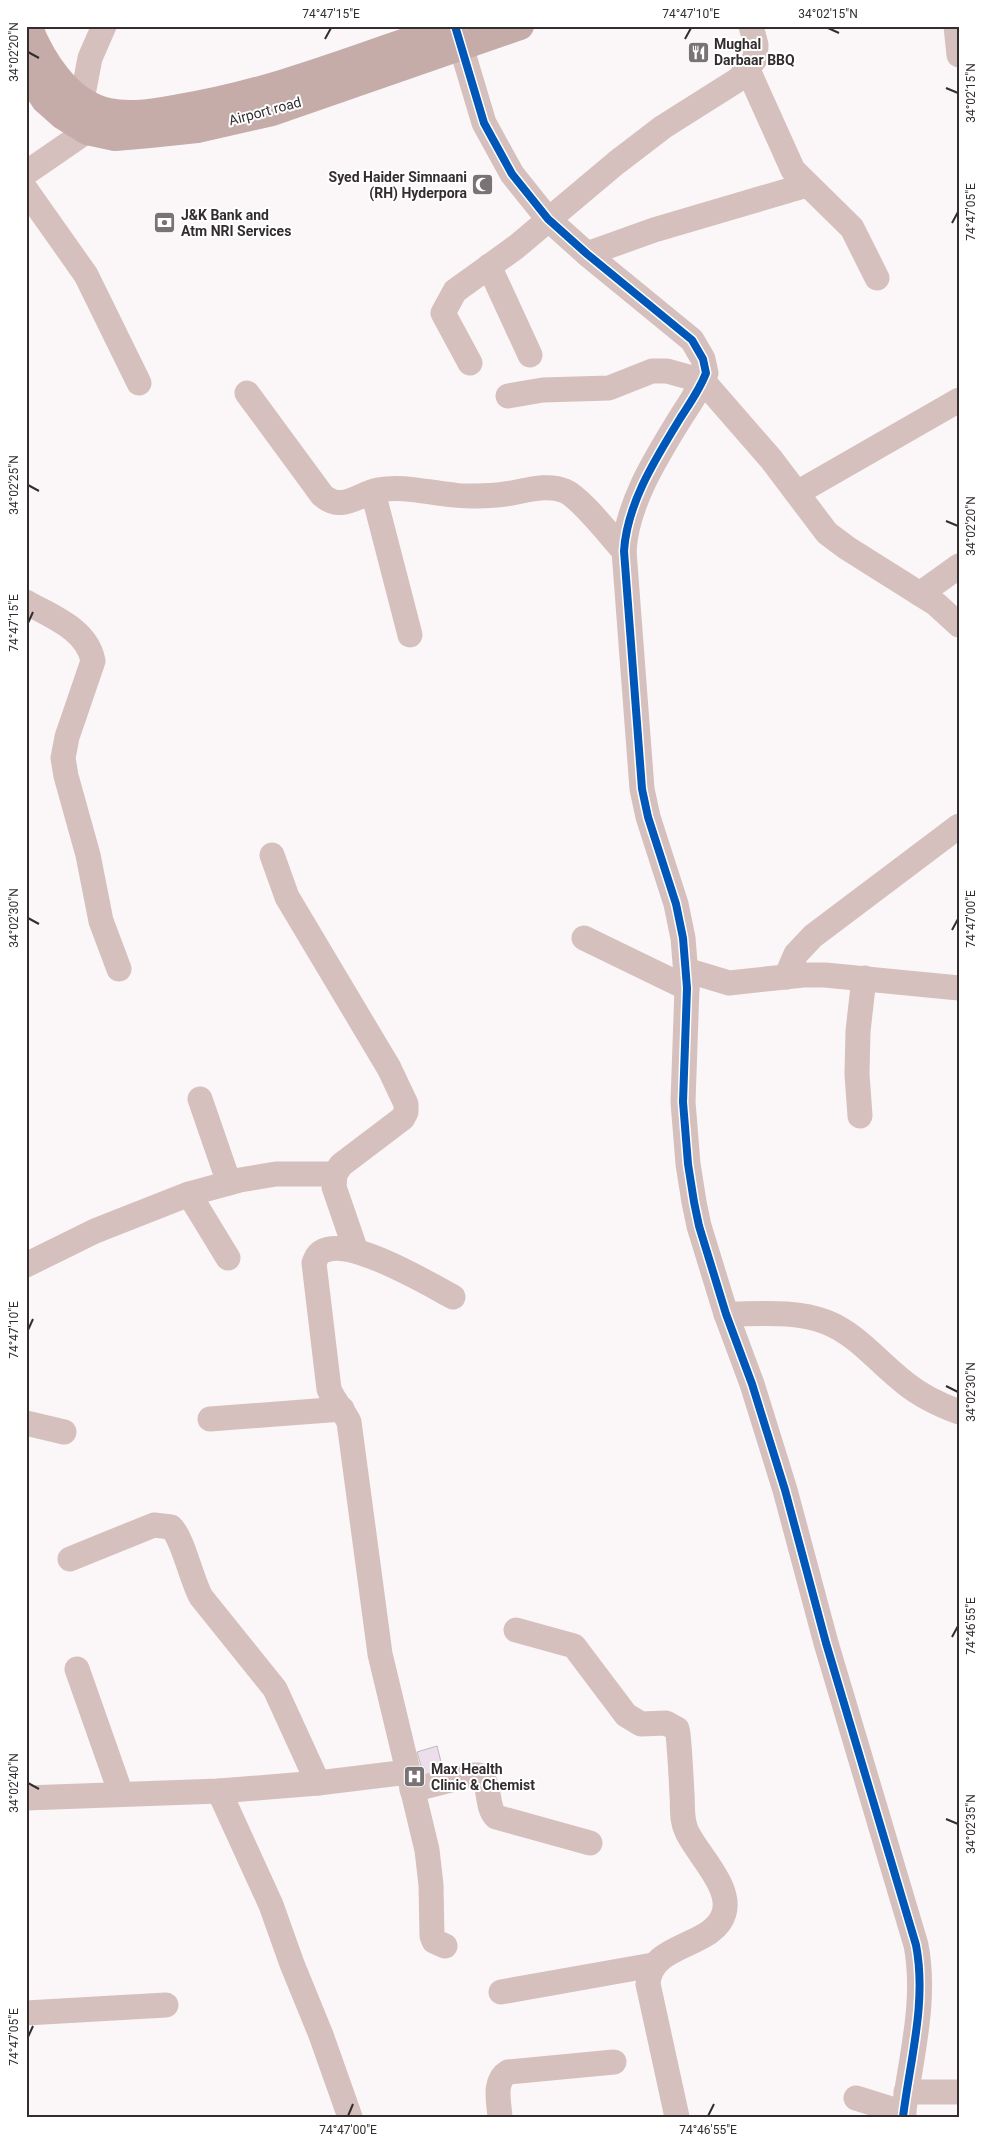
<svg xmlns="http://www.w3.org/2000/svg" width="985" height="2143" viewBox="0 0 985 2143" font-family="Roboto,sans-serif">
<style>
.building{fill:#eddeeb;stroke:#bdbabc}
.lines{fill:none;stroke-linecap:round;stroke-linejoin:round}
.minor{stroke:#d5c0bd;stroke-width:25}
.major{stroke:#c5aca9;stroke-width:28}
.cycleway-casing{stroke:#fff;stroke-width:11}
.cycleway{stroke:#0057b8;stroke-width:8}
.ticks{fill:none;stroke:#332d2f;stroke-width:2}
.labels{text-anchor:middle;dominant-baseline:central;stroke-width:4;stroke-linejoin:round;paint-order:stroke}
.poi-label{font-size:14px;font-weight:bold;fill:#332d2f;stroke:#fff;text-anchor:start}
.street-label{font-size:14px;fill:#332d2f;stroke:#fff}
.neatline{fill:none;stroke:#332d2f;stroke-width:2}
.ticks-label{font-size:12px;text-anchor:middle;fill:#332d2f}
</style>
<rect width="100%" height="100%" fill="#fbf6f8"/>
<polygon class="building" points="437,1746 445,1778 426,1783 417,1752"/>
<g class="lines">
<g class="minor">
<path d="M 455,26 L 484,123 L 512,174 L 548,219 L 587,254 L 692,340 L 703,359 L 706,373 C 700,389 690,403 681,417 C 656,458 627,503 624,551 L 642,789 L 648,817 L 676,904 L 683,938 L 687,988 L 683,1102 L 688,1164 L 694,1202 L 699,1226 L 726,1314 L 752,1384 L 785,1490 L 826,1643 L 916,1945 C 927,2002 910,2060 903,2117"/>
<polyline points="956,26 959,55"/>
<polyline points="748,70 793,170 852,228 877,278"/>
<polyline points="82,100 90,58 104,26"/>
<polyline points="26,173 87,131"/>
<polyline points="26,190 86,275 139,383"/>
<polyline points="587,254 654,230 807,185"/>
<polyline points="489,266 530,355"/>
<polyline points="470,363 443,313 455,291 516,247 616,163 663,127 739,79 755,59 756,45 751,26"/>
<path d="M 247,393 L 322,495 C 342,513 358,494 378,490 C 403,485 429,493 454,495 C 468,497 483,496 497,495 C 518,494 544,482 565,491 C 581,498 611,537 624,551"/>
<polyline points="508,396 543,390 609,388 652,371 667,371 703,381 771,459 827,533 847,548 936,604 959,625"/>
<polyline points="373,492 410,635"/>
<polyline points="797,493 959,400"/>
<polyline points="920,594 959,566"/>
<path d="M 26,602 C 52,617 87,629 93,661 L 67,737 L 63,758 L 66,776 L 88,855 L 101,921 L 119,969"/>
<polyline points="272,855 287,897 389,1068 406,1104 406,1112 403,1118 341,1165 335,1174 334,1187 356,1251"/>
<polyline points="584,938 687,988"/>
<polyline points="686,970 729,983 803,975 825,975 959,988"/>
<polyline points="786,977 796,954 813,936 959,826"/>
<polyline points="200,1099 229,1183"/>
<polyline points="860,1116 857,1074 858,1031 864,978"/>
<polyline points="189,1194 228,1258"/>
<polyline points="26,1265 95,1231 189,1194 240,1180 276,1174 335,1174"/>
<path d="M 726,1314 C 759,1314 795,1310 826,1322 C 857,1334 879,1363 905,1383 C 921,1396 940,1405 959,1412"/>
<polyline points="210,1419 342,1409"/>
<polyline points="26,1423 64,1432"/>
<path d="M 70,1559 L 154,1525 L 171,1527 C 183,1538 191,1579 201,1597 L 275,1689 L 318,1783"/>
<path d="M 516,1630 L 574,1646 L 626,1715 L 641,1724 L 666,1723 L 677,1729 L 678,1734 C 680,1754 681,1774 682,1795 C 683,1808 681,1820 687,1832 C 698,1855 732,1887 724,1913 C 714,1948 650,1942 648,1984 L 677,2117"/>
<polyline points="77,1669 121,1794"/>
<path d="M 412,1790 L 471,1775 L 479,1775 C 492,1783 485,1806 496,1817 L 590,1843"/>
<polyline points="219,1791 271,1905 292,1964 321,2035 350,2117"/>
<polyline points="26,1798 219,1791 318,1783 408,1772"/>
<path d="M 445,1946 L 434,1941 L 432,1936 L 431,1885 L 427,1850 L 380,1654 L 349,1422 C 343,1410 334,1402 329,1389 L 314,1263 C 316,1258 318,1253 323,1251 C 351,1237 427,1283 453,1297"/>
<polyline points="501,1992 653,1965"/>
<polyline points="26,2013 166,2005"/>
<polyline points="906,2092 959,2092"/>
<polyline points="856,2098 904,2113"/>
<path d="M 500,2117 C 499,2102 493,2081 508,2072 L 614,2062"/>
</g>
<g class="major">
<path d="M 28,26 C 42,61 68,103 108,112 C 132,117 156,112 179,108 C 273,93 362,56 452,26"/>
<polyline points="26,71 45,100 63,116 87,131 115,137 150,134 197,129 272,112 520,26"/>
</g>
<defs>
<path id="cycleway" d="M 455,26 L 484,123 L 512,174 L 548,219 L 587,254 L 692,340 L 703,359 L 706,373 C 700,389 690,403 681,417 C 656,458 627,503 624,551 L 642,789 L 648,817 L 676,904 L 683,938 L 687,988 L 683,1102 L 688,1164 L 694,1202 L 699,1226 L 726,1314 L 752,1384 L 785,1490 L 826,1643 L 916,1945 C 927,2002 910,2060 903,2117"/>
</defs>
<use href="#cycleway" class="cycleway-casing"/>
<use href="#cycleway" class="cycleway"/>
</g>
<path class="ticks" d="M 828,28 L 839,33M 325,39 L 331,28M 685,39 L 691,28M 28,52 L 39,58M 946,88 L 958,93M 952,223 L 958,212M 28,485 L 39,491M 946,521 L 958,526M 28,623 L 33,612M 28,918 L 39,924M 952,930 L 958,919M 28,1330 L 33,1319M 946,1386 L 958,1392M 952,1637 L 958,1626M 28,1783 L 39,1789M 946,1819 L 958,1824M 28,2037 L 33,2026M 348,2116 L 353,2104M 708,2116 L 714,2104"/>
<defs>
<symbol id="restaurant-square" viewBox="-11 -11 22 22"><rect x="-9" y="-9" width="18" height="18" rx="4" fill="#797375" stroke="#fff"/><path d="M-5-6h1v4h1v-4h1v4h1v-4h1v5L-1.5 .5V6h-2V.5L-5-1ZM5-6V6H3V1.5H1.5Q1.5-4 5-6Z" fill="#fff"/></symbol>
<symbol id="mosque-square" viewBox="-11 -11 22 22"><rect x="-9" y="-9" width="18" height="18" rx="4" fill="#797375" stroke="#fff"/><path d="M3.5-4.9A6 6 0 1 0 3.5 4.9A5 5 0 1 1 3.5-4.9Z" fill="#fff"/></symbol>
<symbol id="bank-square" viewBox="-11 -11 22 22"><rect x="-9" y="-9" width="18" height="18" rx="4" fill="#797375" stroke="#fff"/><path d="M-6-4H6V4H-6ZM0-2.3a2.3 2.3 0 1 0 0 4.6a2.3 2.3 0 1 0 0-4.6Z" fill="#fff"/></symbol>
<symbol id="hospital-square" viewBox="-11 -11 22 22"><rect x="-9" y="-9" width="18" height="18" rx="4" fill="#797375" stroke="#fff"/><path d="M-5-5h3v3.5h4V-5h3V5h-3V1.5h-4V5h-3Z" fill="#fff"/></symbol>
</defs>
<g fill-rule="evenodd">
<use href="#restaurant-square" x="686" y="40" width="25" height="25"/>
<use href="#mosque-square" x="470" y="172" width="25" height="25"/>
<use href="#bank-square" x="152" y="210" width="25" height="25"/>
<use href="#hospital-square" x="402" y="1764" width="25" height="25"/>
</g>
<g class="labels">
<g class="poi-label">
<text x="714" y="44">Mughal<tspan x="714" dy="16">Darbaar BBQ</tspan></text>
<text x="467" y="177" text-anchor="end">Syed Haider Simnaani<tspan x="467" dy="16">(RH) Hyderpora</tspan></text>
<text x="181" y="215">J&amp;K Bank and<tspan x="181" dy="16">Atm NRI Services</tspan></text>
<text x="431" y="1769">Max Health<tspan x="431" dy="16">Clinic &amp; Chemist</tspan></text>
</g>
<g class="street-label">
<text transform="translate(265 111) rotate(-15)">Airport road</text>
</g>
</g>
<rect width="985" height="2143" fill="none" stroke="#ffffff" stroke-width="55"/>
<rect x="28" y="28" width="930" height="2088" class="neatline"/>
<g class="ticks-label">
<text x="331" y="18">74°47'15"E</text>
<text x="691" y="18">74°47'10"E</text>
<text x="828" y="18">34°02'15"N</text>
<text transform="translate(14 52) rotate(-90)" y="4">34°02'20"N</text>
<text transform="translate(971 93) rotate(-90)" y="4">34°02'15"N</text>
<text transform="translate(971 212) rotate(-90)" y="4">74°47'05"E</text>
<text transform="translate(14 485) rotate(-90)" y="4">34°02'25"N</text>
<text transform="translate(971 526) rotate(-90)" y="4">34°02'20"N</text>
<text transform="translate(14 623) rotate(-90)" y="4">74°47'15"E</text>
<text transform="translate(14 918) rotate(-90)" y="4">34°02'30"N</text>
<text transform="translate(971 919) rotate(-90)" y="4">74°47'00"E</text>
<text transform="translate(14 1330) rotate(-90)" y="4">74°47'10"E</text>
<text transform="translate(971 1392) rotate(-90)" y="4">34°02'30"N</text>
<text transform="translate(971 1626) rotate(-90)" y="4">74°46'55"E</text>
<text transform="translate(14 1783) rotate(-90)" y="4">34°02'40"N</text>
<text transform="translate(971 1824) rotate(-90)" y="4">34°02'35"N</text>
<text transform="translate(14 2037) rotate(-90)" y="4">74°47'05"E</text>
<text x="348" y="2134">74°47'00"E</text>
<text x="708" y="2134">74°46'55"E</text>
</g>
</svg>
